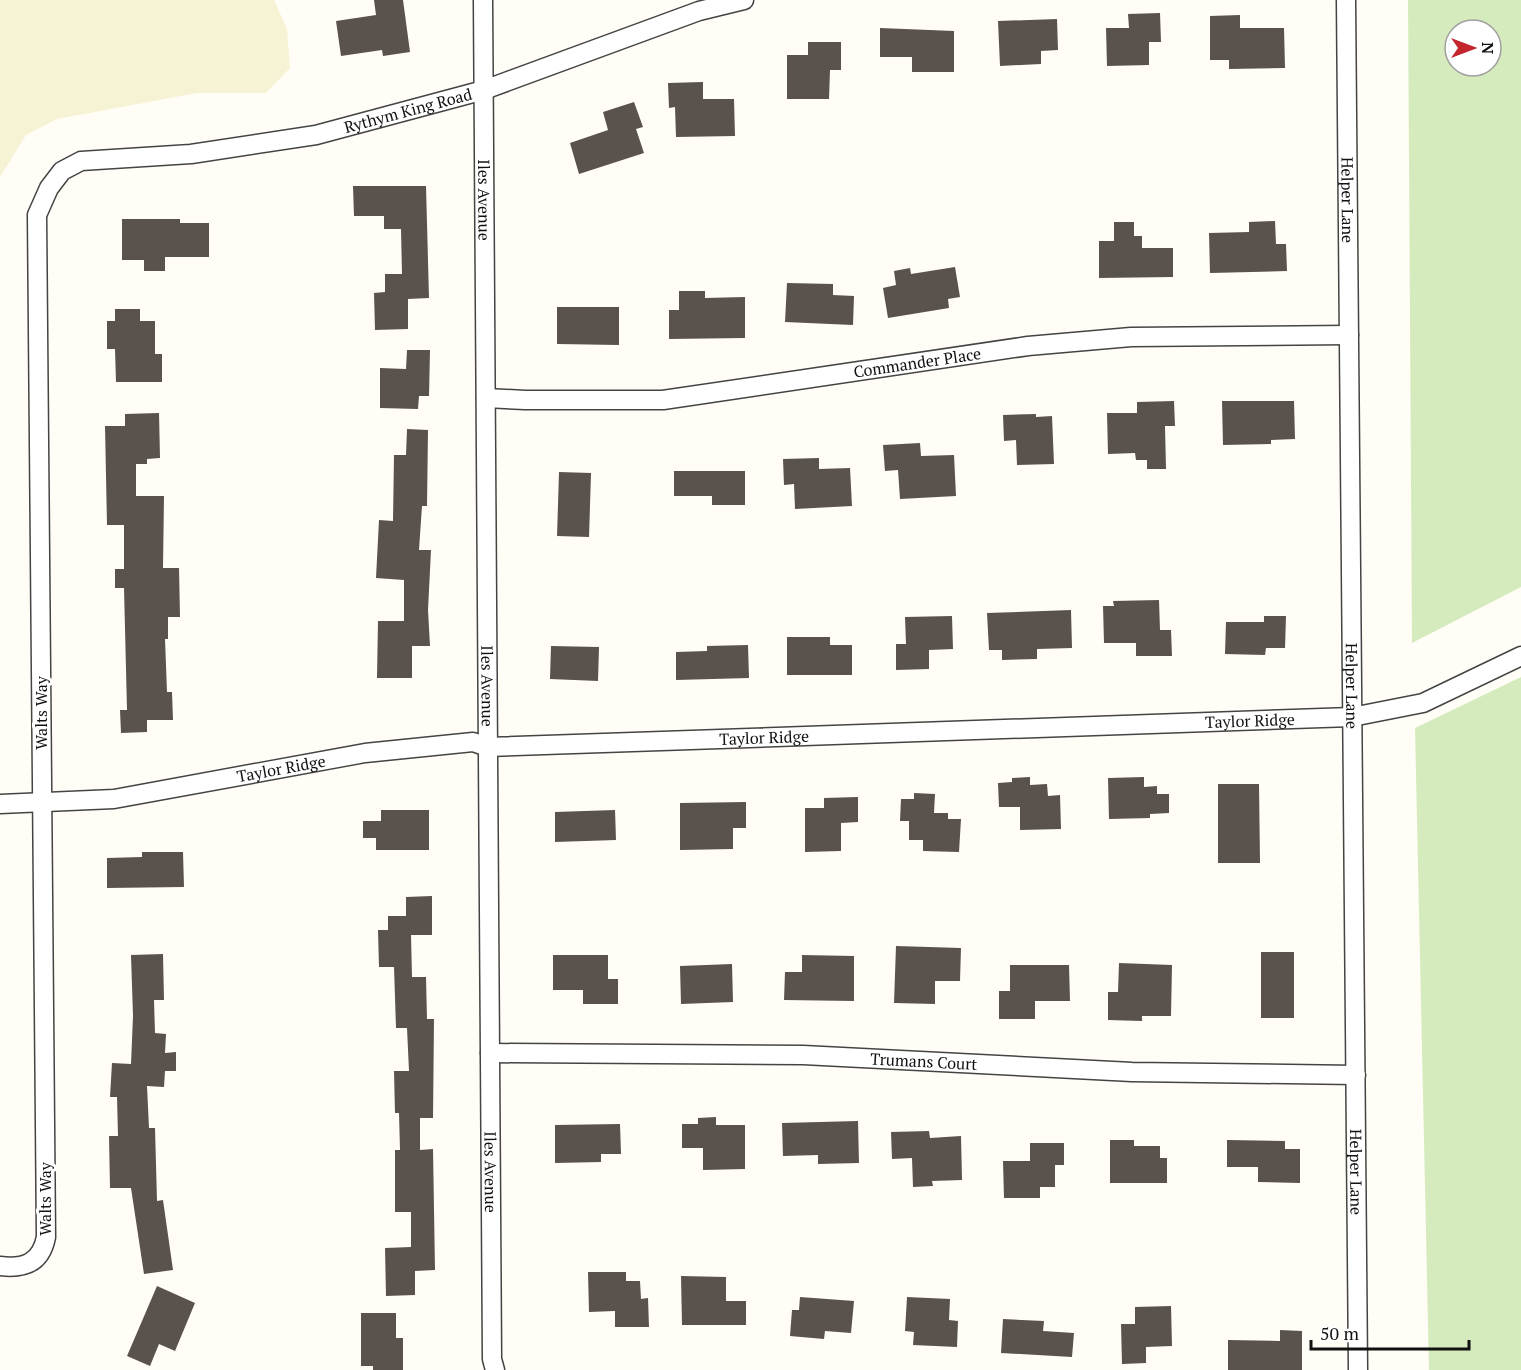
<svg xmlns="http://www.w3.org/2000/svg" width="1521" height="1370" viewBox="0 0 1521 1370" font-family="'PT Serif',serif">
<style>
.farmland{fill:#f6f3d4}
.green{fill:#d5ebbd;fill-rule:evenodd}
.building{fill:#5a524d}
.lines{fill:none;stroke-linecap:round;stroke-linejoin:round}
.minor-casing{stroke:#444;stroke-width:21}
.minor{stroke:#fff;stroke-width:18}
.labels{text-anchor:middle;dominant-baseline:central;stroke-width:6;stroke-linejoin:round;paint-order:stroke}
.street-label{font-size:16px;fill:#111;stroke:#fff}
</style>
<rect width="100%" height="100%" fill="#fffdf5"/>
<polygon class="farmland" points="0,0 274,0 287,29 290,68 266,93 197,93 57,119 26,135 0,177"/>
<g class="green">
<path d="M 1408,0 L 1521,0 L 1521,587 L 1412,643 ZM 1455,30 L 1491,30 L 1491,66 L 1455,66 Z"/>
<polygon points="1521,677 1521,1370 1429,1370 1415,728"/>
</g>
<g class="building">
<polygon points="374,0 403,0 410,52 383,56 382,50 341,56 336,21 376,15"/>
<polygon points="1160,13 1161,42 1149,42 1149,65 1107,66 1106,28 1129,28 1128,14"/>
<polygon points="1240,15 1240,28 1284,28 1285,68 1229,69 1229,60 1210,60 1210,16"/>
<polygon points="1057,19 1058,50 1041,51 1041,64 1000,66 998,21"/>
<polygon points="880,28 954,31 954,72 912,72 912,57 880,57"/>
<polygon points="808,42 841,42 841,70 830,70 829,99 787,99 787,55 808,55"/>
<polygon points="703,82 703,99 734,99 735,136 676,137 675,107 669,108 668,83"/>
<polygon points="634,102 643,127 636,129 644,153 579,174 570,143 608,130 603,112"/>
<polygon points="353,186 426,186 429,298 408,299 408,329 375,330 374,293 385,292 385,274 402,274 401,229 384,229 384,216 354,216"/>
<polygon points="122,219 180,219 180,223 209,223 209,257 165,257 165,271 144,271 144,260 122,260"/>
<polygon points="1275,221 1276,244 1286,244 1287,271 1210,273 1209,233 1249,232 1249,222"/>
<polygon points="1114,222 1134,222 1134,236 1142,236 1142,248 1173,248 1173,277 1099,278 1099,241 1114,241"/>
<polygon points="955,267 960,297 948,299 949,308 888,318 883,288 896,285 894,271 910,268 911,274"/>
<polygon points="787,283 833,284 833,295 854,296 853,325 785,322"/>
<polygon points="679,291 705,291 705,298 745,297 745,338 669,339 669,310 679,310"/>
<polygon points="557,307 619,307 619,345 557,344"/>
<polygon points="115,309 140,309 140,321 155,321 155,354 162,354 162,382 116,382 115,349 107,349 107,321 115,321"/>
<polygon points="407,350 430,350 429,396 419,396 418,409 380,408 380,368 406,369"/>
<polygon points="1174,401 1175,426 1165,426 1166,469 1147,469 1147,460 1136,460 1135,453 1108,454 1107,413 1137,413 1137,402"/>
<polygon points="1222,401 1294,401 1295,439 1271,440 1271,444 1223,445"/>
<polygon points="159,413 160,458 147,459 147,464 136,464 136,496 164,496 163,568 179,568 180,617 168,617 168,639 165,639 167,692 172,692 173,720 147,720 147,732 121,733 120,710 127,710 124,588 115,588 115,569 124,569 124,525 107,525 105,426 125,426 125,414"/>
<polygon points="1036,414 1036,417 1052,416 1054,464 1017,465 1016,440 1004,441 1003,415"/>
<polygon points="407,429 428,430 427,506 422,506 419,550 431,550 428,610 430,646 412,646 412,678 377,678 378,621 404,621 404,580 376,578 379,520 393,521 394,455 406,455"/>
<polygon points="920,443 921,456 954,455 956,496 900,499 898,470 885,471 883,445"/>
<polygon points="819,458 819,469 850,468 852,506 795,509 794,484 784,485 783,459"/>
<polygon points="674,471 745,471 745,505 712,505 712,496 674,496"/>
<polygon points="559,472 591,473 589,537 557,536"/>
<polygon points="1159,600 1160,630 1171,630 1172,656 1136,656 1136,643 1104,643 1103,606 1114,606 1113,601"/>
<polygon points="1071,610 1072,648 1037,649 1037,659 1002,660 1002,650 989,650 987,613"/>
<polygon points="952,616 953,649 929,650 929,669 896,670 896,644 906,644 905,617"/>
<polygon points="1264,616 1286,616 1285,648 1266,648 1265,655 1225,654 1226,622 1264,622"/>
<polygon points="787,637 830,637 830,645 852,645 852,675 787,675"/>
<polygon points="748,645 749,678 676,680 676,652 707,651 707,646"/>
<polygon points="551,646 599,647 598,681 550,679"/>
<polygon points="1030,777 1030,785 1047,784 1048,796 1060,795 1061,829 1020,830 1020,807 999,807 998,783 1012,782 1012,778"/>
<polygon points="1144,777 1144,787 1157,786 1157,794 1169,794 1169,813 1150,814 1150,818 1109,819 1108,778"/>
<polygon points="1218,784 1259,784 1260,863 1218,863"/>
<polygon points="914,793 935,794 934,813 948,813 948,819 961,819 959,852 923,851 923,840 909,840 909,821 900,821 901,799 914,799"/>
<polygon points="858,797 858,822 841,823 841,851 805,852 805,808 824,808 824,798"/>
<polygon points="746,802 746,828 733,828 733,849 680,850 680,803"/>
<polygon points="381,810 429,810 429,850 376,850 376,838 363,838 363,821 381,821"/>
<polygon points="615,810 616,840 555,842 555,812"/>
<polygon points="142,852 183,852 184,887 107,888 107,858 142,857"/>
<polygon points="432,896 432,935 411,935 412,977 426,977 427,1019 434,1019 433,1118 420,1118 420,1150 433,1149 435,1270 415,1271 415,1295 386,1296 385,1248 411,1247 411,1212 395,1212 395,1150 400,1150 399,1113 395,1113 394,1071 409,1071 407,1028 396,1028 394,967 379,967 378,930 388,930 388,916 406,916 406,897"/>
<polygon points="896,946 961,948 960,981 935,981 935,1004 894,1003"/>
<rect x="1261" y="952" width="33" height="66"/>
<polygon points="163,954 164,1000 154,1000 155,1033 166,1034 165,1053 176,1052 176,1071 165,1071 164,1087 147,1086 149,1128 155,1128 157,1201 163,1200 173,1270 144,1274 131,1188 110,1188 109,1136 118,1136 117,1097 110,1097 112,1063 131,1064 133,1016 131,955"/>
<polygon points="553,955 608,955 608,979 618,979 618,1004 583,1004 583,990 553,990"/>
<polygon points="802,955 854,956 854,1001 784,1000 785,972 802,972"/>
<polygon points="1119,963 1172,965 1171,1016 1142,1016 1142,1021 1108,1020 1108,992 1118,992"/>
<polygon points="732,964 733,1002 681,1004 680,966"/>
<polygon points="1010,965 1069,965 1070,1001 1035,1001 1035,1019 999,1019 999,991 1010,991"/>
<polygon points="716,1117 716,1125 745,1125 745,1169 703,1170 703,1148 682,1148 682,1124 698,1124 698,1118"/>
<polygon points="858,1121 859,1163 818,1164 818,1155 783,1156 782,1123"/>
<polygon points="620,1124 621,1154 601,1154 601,1162 555,1163 555,1125"/>
<polygon points="929,1131 930,1138 961,1136 962,1180 932,1181 933,1186 913,1187 912,1158 892,1159 891,1132"/>
<polygon points="1110,1140 1134,1140 1134,1146 1160,1146 1160,1158 1167,1158 1167,1183 1110,1183"/>
<polygon points="1227,1140 1285,1141 1285,1149 1300,1149 1300,1183 1258,1182 1258,1167 1227,1167"/>
<polygon points="1030,1143 1064,1143 1064,1165 1055,1165 1055,1187 1040,1187 1040,1198 1004,1198 1003,1161 1030,1161"/>
<polygon points="588,1272 626,1272 626,1281 640,1281 641,1299 648,1298 649,1327 615,1327 615,1311 589,1312"/>
<polygon points="681,1276 726,1277 726,1301 746,1301 746,1325 682,1325"/>
<polygon points="157,1286 195,1303 175,1351 159,1344 150,1366 127,1356"/>
<polygon points="800,1297 854,1301 851,1333 825,1331 824,1339 790,1336 792,1310 799,1310"/>
<polygon points="907,1297 950,1299 949,1320 958,1321 957,1347 913,1345 914,1332 905,1331"/>
<polygon points="1171,1306 1172,1346 1146,1347 1146,1363 1122,1364 1121,1324 1135,1324 1135,1307"/>
<polygon points="361,1313 396,1313 396,1338 403,1338 403,1370 373,1370 373,1366 361,1366"/>
<polygon points="1003,1319 1044,1321 1043,1331 1074,1333 1072,1357 1001,1353"/>
<polygon points="1280,1330 1302,1331 1302,1370 1228,1370 1228,1340 1280,1341"/>
</g>
<g class="lines">
<defs>
<g id="minor">
<path id="s1" d="M 483,0 L 492,1359 L 495,1370"/>
<path id="s2" d="M 1346,0 L 1358,1370"/>
<path id="s3" d="M 486,398 L 525,400 L 663,400 L 1028,346 L 1131,337 L 1349,335"/>
<path id="s4" d="M 0,804 L 114,799 L 365,753 L 473,742 L 488,747 L 1352,717 L 1423,703 L 1521,656"/>
<path id="s5" d="M 490,1053 L 803,1055 L 1132,1072 L 1356,1075"/>
<path id="s6" d="M 0,1266 C 24,1269 41,1263 46,1237 L 37,215 L 49,188 L 62,171 L 81,161 L 191,154 L 316,135 L 484,90 L 699,11 L 744,0"/>
</g>
</defs>
<use href="#minor" class="minor-casing"/>
<use href="#minor" class="minor"/>
</g>
<g class="labels">
<g class="street-label">
<text stroke="none"><textPath href="#s6" startOffset="1488">Rythym King Road</textPath></text>
<text stroke="none"><textPath href="#s1" startOffset="200">Iles Avenue</textPath></text>
<text stroke="none"><textPath href="#s2" startOffset="200">Helper Lane</textPath></text>
<text stroke="none"><textPath href="#s3" startOffset="434">Commander Place</textPath></text>
<text stroke="none"><textPath href="#s1" startOffset="686">Iles Avenue</textPath></text>
<text stroke="none"><textPath href="#s2" startOffset="686">Helper Lane</textPath></text>
<text transform="translate(41 713) rotate(-90)">Walts Way</text>
<text stroke="none"><textPath href="#s4" startOffset="1256">Taylor Ridge</textPath></text>
<text stroke="none"><textPath href="#s4" startOffset="770">Taylor Ridge</textPath></text>
<text stroke="none"><textPath href="#s4" startOffset="284">Taylor Ridge</textPath></text>
<text stroke="none"><textPath href="#s5" startOffset="434">Trumans Court</textPath></text>
<text stroke="none"><textPath href="#s1" startOffset="1172">Iles Avenue</textPath></text>
<text stroke="none"><textPath href="#s2" startOffset="1172">Helper Lane</textPath></text>
<text transform="translate(45 1199) rotate(-90)">Walts Way</text>
</g>
</g>
<g transform="translate(1473 48) rotate(90)"><circle r="28" fill="#ffffff" stroke="#a0a0a0" stroke-width="1.5"/>
<path d="M0-4.5L10 22L0 15L-10 22Z" fill="#c4262e"/>
<text y="-9" font-size="16" font-weight="bold" text-anchor="middle" fill="#111111">N</text>
</g>
<path d="M1311 1340v9h158v-9" fill="none" stroke="#111111" stroke-width="3"/>
<text x="1320" y="1340" font-size="18" fill="#111111" stroke="#ffffff" stroke-width="4.5" paint-order="stroke">50 m</text>
</svg>
